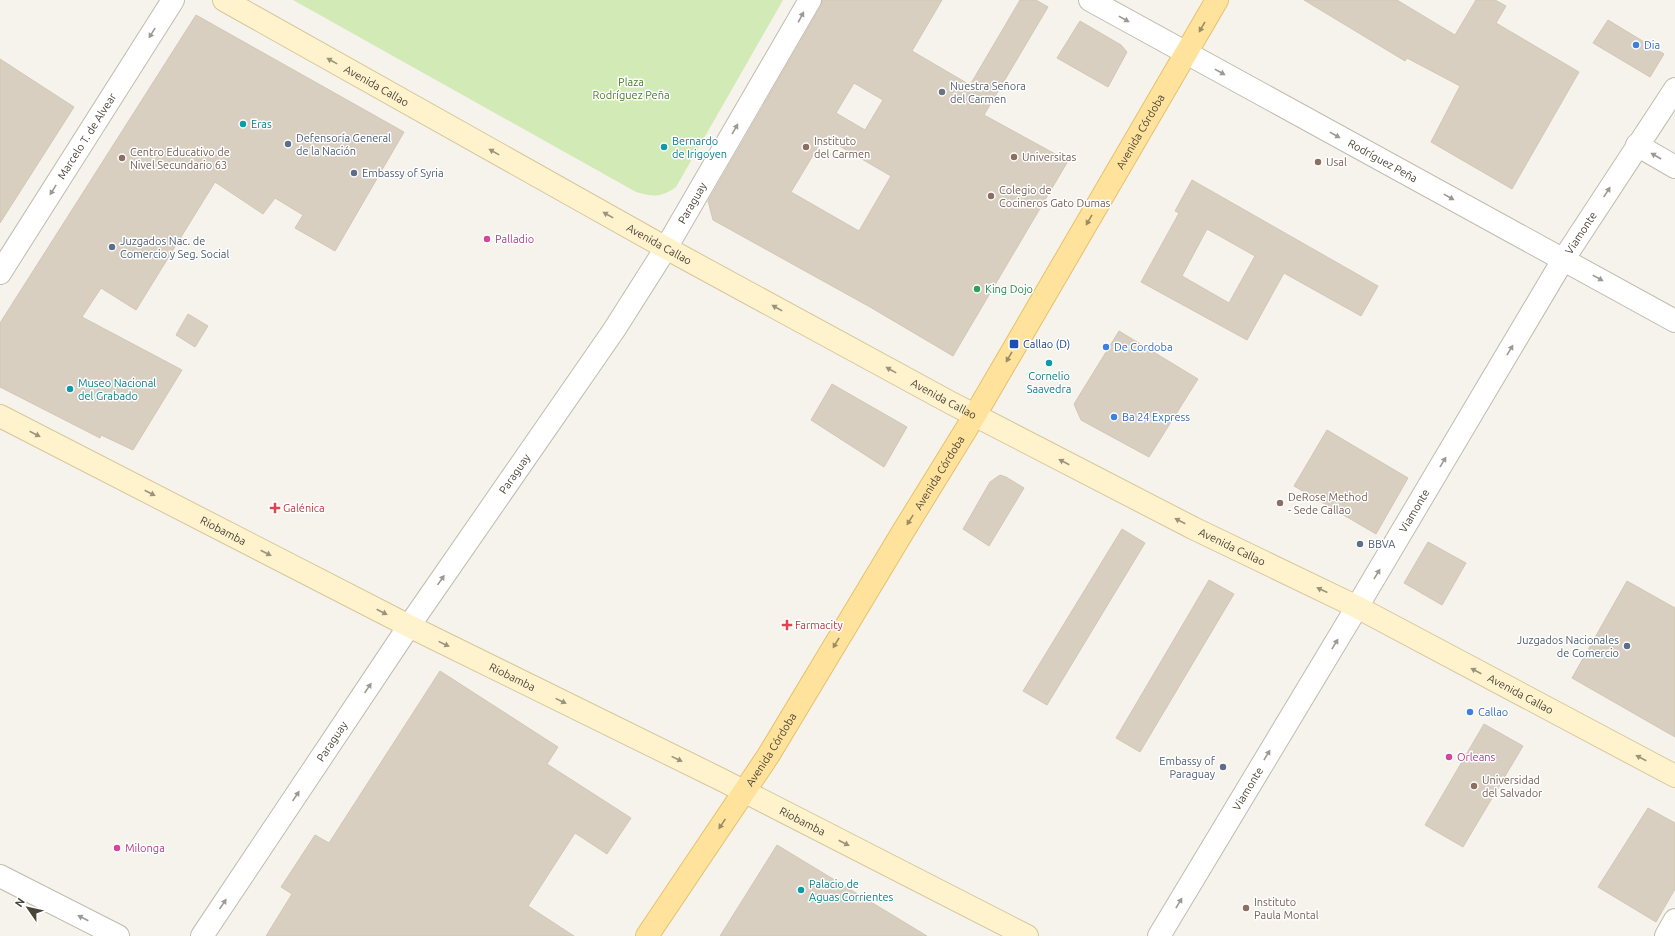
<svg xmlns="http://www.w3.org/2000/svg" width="1675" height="936" viewBox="0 0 1675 936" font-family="Ubuntu,sans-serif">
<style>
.green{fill:#d2eab5}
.building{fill:#d8cfc1;stroke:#d3c7b4;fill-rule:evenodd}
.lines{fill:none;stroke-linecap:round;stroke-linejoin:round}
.street-casing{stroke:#c2bbae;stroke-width:24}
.secondary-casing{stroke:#d6c79b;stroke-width:24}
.primary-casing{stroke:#e6c16a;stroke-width:24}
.street{stroke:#fff;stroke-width:22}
.secondary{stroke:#fff3cd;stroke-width:22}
.primary{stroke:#ffe39c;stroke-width:22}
.oneway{fill:#9c9892}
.oneway2{fill:#9c8c66}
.oneway3{fill:#9c937c}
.shop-dot{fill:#3f7fe0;stroke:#fff;stroke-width:1.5}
.worship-dot{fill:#6b7280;stroke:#fff;stroke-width:1.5}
.culture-dot{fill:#0f9aa8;stroke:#fff;stroke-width:1.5}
.service-dot{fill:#5c6f8a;stroke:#fff;stroke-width:1.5}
.education-dot{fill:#8d6e63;stroke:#fff;stroke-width:1.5}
.hotel-dot{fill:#d1479c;stroke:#fff;stroke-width:1.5}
.leisure-dot{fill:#2e9e5b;stroke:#fff;stroke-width:1.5}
.transit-dot{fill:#1a4fb4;stroke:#fff;stroke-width:1.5}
.health-dot{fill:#e0444e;stroke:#fff;stroke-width:1.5}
.labels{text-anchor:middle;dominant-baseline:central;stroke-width:3;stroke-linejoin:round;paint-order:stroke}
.shop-label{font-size:11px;fill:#366cbe;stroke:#fff;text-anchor:start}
.park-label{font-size:11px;fill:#4a7f2a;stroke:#fff}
.street-label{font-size:11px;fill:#4b4439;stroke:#fff}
.worship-label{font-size:11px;fill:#5b616d;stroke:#fff;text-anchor:start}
.culture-label{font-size:11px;fill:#0d838f;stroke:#fff;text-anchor:start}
.service-label{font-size:11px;fill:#4e5e75;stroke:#fff;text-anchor:start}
.education-label{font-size:11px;fill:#785e54;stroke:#fff;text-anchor:start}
.hotel-label{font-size:11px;fill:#b23c85;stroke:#fff;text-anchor:start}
.leisure-label{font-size:11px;fill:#27864d;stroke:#fff;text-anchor:start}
.transit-label{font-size:11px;fill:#164399;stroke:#fff;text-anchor:start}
.health-label{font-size:11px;fill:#be3a42;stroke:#fff;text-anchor:start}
</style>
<rect width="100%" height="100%" fill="#f6f3ec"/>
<path class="green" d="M 293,0 L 783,0 L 676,187 C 660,198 654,197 636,192 Z"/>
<g class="building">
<path d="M 822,0 L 942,0 L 912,51 L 970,85 L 1020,0 L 1036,0 L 1048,7 L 984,115 L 1068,161 L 953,356 L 870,307 L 713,220 L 708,201 L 821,6 ZM 854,83 L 883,100 L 865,130 L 836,113 ZM 824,137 L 891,176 L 859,231 L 791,192 Z"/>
<polygon points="1304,0 1397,0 1455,35 1476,0 1495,0 1506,6 1496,23 1579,72 1512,189 1431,142 1460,86 1407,58 1405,61"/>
<polygon points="196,15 404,132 335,251 295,228 303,215 275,198 263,214 215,182 136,310 101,288 82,317 182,370 133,450 101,435 100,438 0,387 0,323"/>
<polygon points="1608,20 1664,54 1650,77 1593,43"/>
<polygon points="1080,21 1121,45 1127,52 1108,87 1057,58"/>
<polygon points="0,59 74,107 0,223"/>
<path d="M 1192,180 L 1378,286 L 1361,316 L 1284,273 L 1247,340 L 1141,282 L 1179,213 L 1175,211 ZM 1207,229 L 1255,256 L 1229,303 L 1182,276 Z"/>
<polygon points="188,314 208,326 195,347 176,335"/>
<polygon points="1119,331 1198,379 1149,457 1081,420 1074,404"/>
<polygon points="832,384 907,427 884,467 811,420"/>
<polygon points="1327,430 1408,478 1376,534 1294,486"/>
<polygon points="1000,475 1006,477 1024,488 989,546 963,529 990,482"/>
<polygon points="1122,529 1145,543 1047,705 1023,691"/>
<polygon points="1428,542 1466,563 1442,605 1404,583"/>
<polygon points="1209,580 1234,594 1140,752 1116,738"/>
<polygon points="1627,581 1675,608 1675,737 1572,678"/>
<polygon points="440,671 558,747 547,764 631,818 607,854 575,833 528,906 574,936 266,936 292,894 281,887 315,835 329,843"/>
<polygon points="1484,724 1523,746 1463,847 1425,825"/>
<polygon points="1648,808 1675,823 1675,889 1656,922 1598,887"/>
<polygon points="777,845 927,936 720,936"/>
</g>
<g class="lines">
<defs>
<g id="street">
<path id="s1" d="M 1090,0 L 1675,321"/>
<polyline points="1637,145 1675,167"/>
<path id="s2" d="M 0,273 L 173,0"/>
<polyline points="0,876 118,936"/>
<path id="s3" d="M 202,936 L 409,626 L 614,330 L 666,248 L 810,0"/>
<path id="s4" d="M 1159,936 L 1357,607 L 1563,260 L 1675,89"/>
<polyline points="1666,936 1675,920"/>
</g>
<g id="secondary">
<path id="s5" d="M 224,0 L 666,248 L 951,403 L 1193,528 L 1357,607 L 1675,776"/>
<path id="s6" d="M 0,416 L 409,626 L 722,780 L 1027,936"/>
</g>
<g id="primary">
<path id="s7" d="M 647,936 L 768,756 L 904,530 L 975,415 L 1217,0"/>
</g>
</defs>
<use href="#street" class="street-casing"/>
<use href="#secondary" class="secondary-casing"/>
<use href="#primary" class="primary-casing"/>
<use href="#street" class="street"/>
<use href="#secondary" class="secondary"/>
<use href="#primary" class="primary"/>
</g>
<defs><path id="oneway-solid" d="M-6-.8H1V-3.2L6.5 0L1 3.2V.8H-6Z"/></defs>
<g class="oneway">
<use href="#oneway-solid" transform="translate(801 17) rotate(-62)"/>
<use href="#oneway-solid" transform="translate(1124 19) rotate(29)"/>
<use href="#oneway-solid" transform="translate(152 33) rotate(122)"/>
<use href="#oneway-solid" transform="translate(1220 72) rotate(29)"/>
<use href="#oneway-solid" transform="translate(735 129) rotate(-60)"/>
<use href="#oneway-solid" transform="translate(1335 135) rotate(29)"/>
<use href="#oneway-solid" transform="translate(1656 156) rotate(-150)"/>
<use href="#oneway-solid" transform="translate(53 190) rotate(122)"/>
<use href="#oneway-solid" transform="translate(1607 192) rotate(-57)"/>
<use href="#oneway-solid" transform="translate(1449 197) rotate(29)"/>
<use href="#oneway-solid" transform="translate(1598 278) rotate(29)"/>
<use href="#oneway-solid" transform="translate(1510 350) rotate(-59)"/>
<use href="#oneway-solid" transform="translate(1443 462) rotate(-59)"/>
<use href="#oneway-solid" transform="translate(1377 574) rotate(-59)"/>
<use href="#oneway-solid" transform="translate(441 580) rotate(-55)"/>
<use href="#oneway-solid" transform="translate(1335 644) rotate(-59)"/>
<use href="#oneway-solid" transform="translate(368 688) rotate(-56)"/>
<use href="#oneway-solid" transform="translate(1267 755) rotate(-59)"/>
<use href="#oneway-solid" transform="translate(296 796) rotate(-56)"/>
<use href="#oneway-solid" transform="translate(1179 903) rotate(-59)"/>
<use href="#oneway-solid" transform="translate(223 904) rotate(-56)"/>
<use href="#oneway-solid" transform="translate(83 918) rotate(-153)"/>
</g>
<g class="oneway2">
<use href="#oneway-solid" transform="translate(1202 27) rotate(120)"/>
<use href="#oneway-solid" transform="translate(1089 220) rotate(120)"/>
<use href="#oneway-solid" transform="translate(1009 357) rotate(120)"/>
<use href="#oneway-solid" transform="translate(910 520) rotate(122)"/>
<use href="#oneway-solid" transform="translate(836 643) rotate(121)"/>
<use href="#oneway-solid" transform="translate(722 824) rotate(124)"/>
</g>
<g class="oneway3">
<use href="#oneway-solid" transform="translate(332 61) rotate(-151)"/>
<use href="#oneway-solid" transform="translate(494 152) rotate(-151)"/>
<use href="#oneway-solid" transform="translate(608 215) rotate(-151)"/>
<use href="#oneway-solid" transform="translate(777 308) rotate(-151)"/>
<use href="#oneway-solid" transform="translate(891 370) rotate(-151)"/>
<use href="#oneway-solid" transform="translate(35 434) rotate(27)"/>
<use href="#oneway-solid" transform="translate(1064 462) rotate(-153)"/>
<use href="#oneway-solid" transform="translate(150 493) rotate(27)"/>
<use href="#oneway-solid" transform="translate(1180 521) rotate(-153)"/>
<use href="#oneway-solid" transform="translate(266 553) rotate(27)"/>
<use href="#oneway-solid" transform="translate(1322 590) rotate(-155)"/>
<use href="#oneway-solid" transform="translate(382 612) rotate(27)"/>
<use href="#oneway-solid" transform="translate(444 644) rotate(26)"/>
<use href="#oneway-solid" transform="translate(1476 671) rotate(-152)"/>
<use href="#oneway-solid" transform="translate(561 701) rotate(26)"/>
<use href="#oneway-solid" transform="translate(1641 758) rotate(-152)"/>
<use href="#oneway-solid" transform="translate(677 759) rotate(26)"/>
<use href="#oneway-solid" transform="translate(844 843) rotate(27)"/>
</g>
<g class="shop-dot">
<circle cx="1636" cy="45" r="4"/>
<circle cx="1106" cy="347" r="4"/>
<circle cx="1114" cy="417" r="4"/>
<circle cx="1470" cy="712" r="4"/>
</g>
<circle class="worship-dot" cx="942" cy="92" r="4"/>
<g class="culture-dot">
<circle cx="243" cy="124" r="4"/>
<circle cx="664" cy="147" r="4"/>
<circle cx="1049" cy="363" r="4"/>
<circle cx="70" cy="389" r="4"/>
<circle cx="801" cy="890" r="4"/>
</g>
<g class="service-dot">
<circle cx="288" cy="144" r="4"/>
<circle cx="354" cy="173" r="4"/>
<circle cx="112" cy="247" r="4"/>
<circle cx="1360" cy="544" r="4"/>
<circle cx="1627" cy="646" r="4"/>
<circle cx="1223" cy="767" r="4"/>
</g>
<g class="education-dot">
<circle cx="806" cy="147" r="4"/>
<circle cx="1014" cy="157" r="4"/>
<circle cx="122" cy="158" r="4"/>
<circle cx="1318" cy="162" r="4"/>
<circle cx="991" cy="196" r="4"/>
<circle cx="1280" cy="503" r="4"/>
<circle cx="1474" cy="786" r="4"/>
<circle cx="1246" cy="908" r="4"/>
</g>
<g class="hotel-dot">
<circle cx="487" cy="239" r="4"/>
<circle cx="1449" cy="757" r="4"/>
<circle cx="117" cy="848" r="4"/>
</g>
<circle class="leisure-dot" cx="977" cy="289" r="4"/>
<rect class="transit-dot" x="1009" y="339" width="10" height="10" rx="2"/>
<g class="health-dot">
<path d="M273 502h4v4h4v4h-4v4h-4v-4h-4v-4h4z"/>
<path d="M785 619h4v4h4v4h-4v4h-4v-4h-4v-4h4z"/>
</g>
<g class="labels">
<g class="shop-label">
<text x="1644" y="45">Dia</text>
<text x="1114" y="347">De Cordoba</text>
<text x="1122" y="417">Ba 24 Express</text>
<text x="1478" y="712">Callao</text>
</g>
<g class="park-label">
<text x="631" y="82">Plaza<tspan x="631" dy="13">Rodríguez Peña</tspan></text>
</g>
<g class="street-label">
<text stroke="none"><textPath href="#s5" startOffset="175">Avenida Callao</textPath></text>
<text stroke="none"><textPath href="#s7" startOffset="944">Avenida Córdoba</textPath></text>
<text stroke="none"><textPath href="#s2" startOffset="162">Marcelo T. de Alvear</textPath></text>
<text stroke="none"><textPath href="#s1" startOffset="334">Rodríguez Peña</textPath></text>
<text stroke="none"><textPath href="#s3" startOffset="882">Paraguay</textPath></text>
<text stroke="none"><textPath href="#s4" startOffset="820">Viamonte</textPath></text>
<text stroke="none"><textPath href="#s5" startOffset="499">Avenida Callao</textPath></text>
<text stroke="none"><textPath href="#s5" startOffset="823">Avenida Callao</textPath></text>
<text stroke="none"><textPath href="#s7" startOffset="548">Avenida Córdoba</textPath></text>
<text stroke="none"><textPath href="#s3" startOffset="558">Paraguay</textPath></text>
<text stroke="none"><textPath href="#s4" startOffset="496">Viamonte</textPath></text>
<text stroke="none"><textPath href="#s6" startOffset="251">Riobamba</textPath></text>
<text stroke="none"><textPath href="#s5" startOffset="1147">Avenida Callao</textPath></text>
<text stroke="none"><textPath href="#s6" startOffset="575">Riobamba</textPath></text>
<text stroke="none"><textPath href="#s5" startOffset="1471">Avenida Callao</textPath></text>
<text stroke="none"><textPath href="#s3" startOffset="234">Paraguay</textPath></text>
<text stroke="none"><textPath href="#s7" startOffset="224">Avenida Córdoba</textPath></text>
<text stroke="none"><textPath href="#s4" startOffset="172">Viamonte</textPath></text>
<text stroke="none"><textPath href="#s6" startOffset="899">Riobamba</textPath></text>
</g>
<g class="worship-label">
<text x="950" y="86">Nuestra Señora<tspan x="950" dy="13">del Carmen</tspan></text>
</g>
<g class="culture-label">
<text x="251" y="124">Eras</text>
<text x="672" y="141">Bernardo<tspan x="672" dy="13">de Irigoyen</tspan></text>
<text x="1049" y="376" text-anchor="middle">Cornelio<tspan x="1049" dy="13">Saavedra</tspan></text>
<text x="78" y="383">Museo Nacional<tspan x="78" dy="13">del Grabado</tspan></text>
<text x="809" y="884">Palacio de<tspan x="809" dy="13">Aguas Corrientes</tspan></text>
</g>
<g class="service-label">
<text x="296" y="138">Defensoría General<tspan x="296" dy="13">de la Nación</tspan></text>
<text x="362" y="173">Embassy of Syria</text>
<text x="120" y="241">Juzgados Nac. de<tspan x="120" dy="13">Comercio y Seg. Social</tspan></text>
<text x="1368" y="544">BBVA</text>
<text x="1619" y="640" text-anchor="end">Juzgados Nacionales<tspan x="1619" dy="13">de Comercio</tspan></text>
<text x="1215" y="761" text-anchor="end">Embassy of<tspan x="1215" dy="13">Paraguay</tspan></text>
</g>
<g class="education-label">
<text x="814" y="141">Instituto<tspan x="814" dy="13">del Carmen</tspan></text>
<text x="130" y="152">Centro Educativo de<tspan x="130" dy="13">Nivel Secundario 63</tspan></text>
<text x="1022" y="157">Universitas</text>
<text x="1326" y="162">Usal</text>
<text x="999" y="190">Colegio de<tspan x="999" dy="13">Cocineros Gato Dumas</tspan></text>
<text x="1288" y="497">DeRose Method<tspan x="1288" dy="13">- Sede Callao</tspan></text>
<text x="1482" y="780">Universidad<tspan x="1482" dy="13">del Salvador</tspan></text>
<text x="1254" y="902">Instituto<tspan x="1254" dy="13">Paula Montal</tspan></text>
</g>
<g class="hotel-label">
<text x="495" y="239">Palladio</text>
<text x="1457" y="757">Orleans</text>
<text x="125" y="848">Milonga</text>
</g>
<g class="leisure-label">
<text x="985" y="289">King Dojo</text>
</g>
<g class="transit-label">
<text x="1023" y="344">Callao (D)</text>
</g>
<g class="health-label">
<text x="283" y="508">Galénica</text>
<text x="795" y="625">Farmacity</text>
</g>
</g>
<g transform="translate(28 908) rotate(304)" stroke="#ffffff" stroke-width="3" paint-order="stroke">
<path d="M0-3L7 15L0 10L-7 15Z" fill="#4b4439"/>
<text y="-6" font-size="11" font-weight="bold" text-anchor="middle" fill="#4b4439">N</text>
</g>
</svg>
